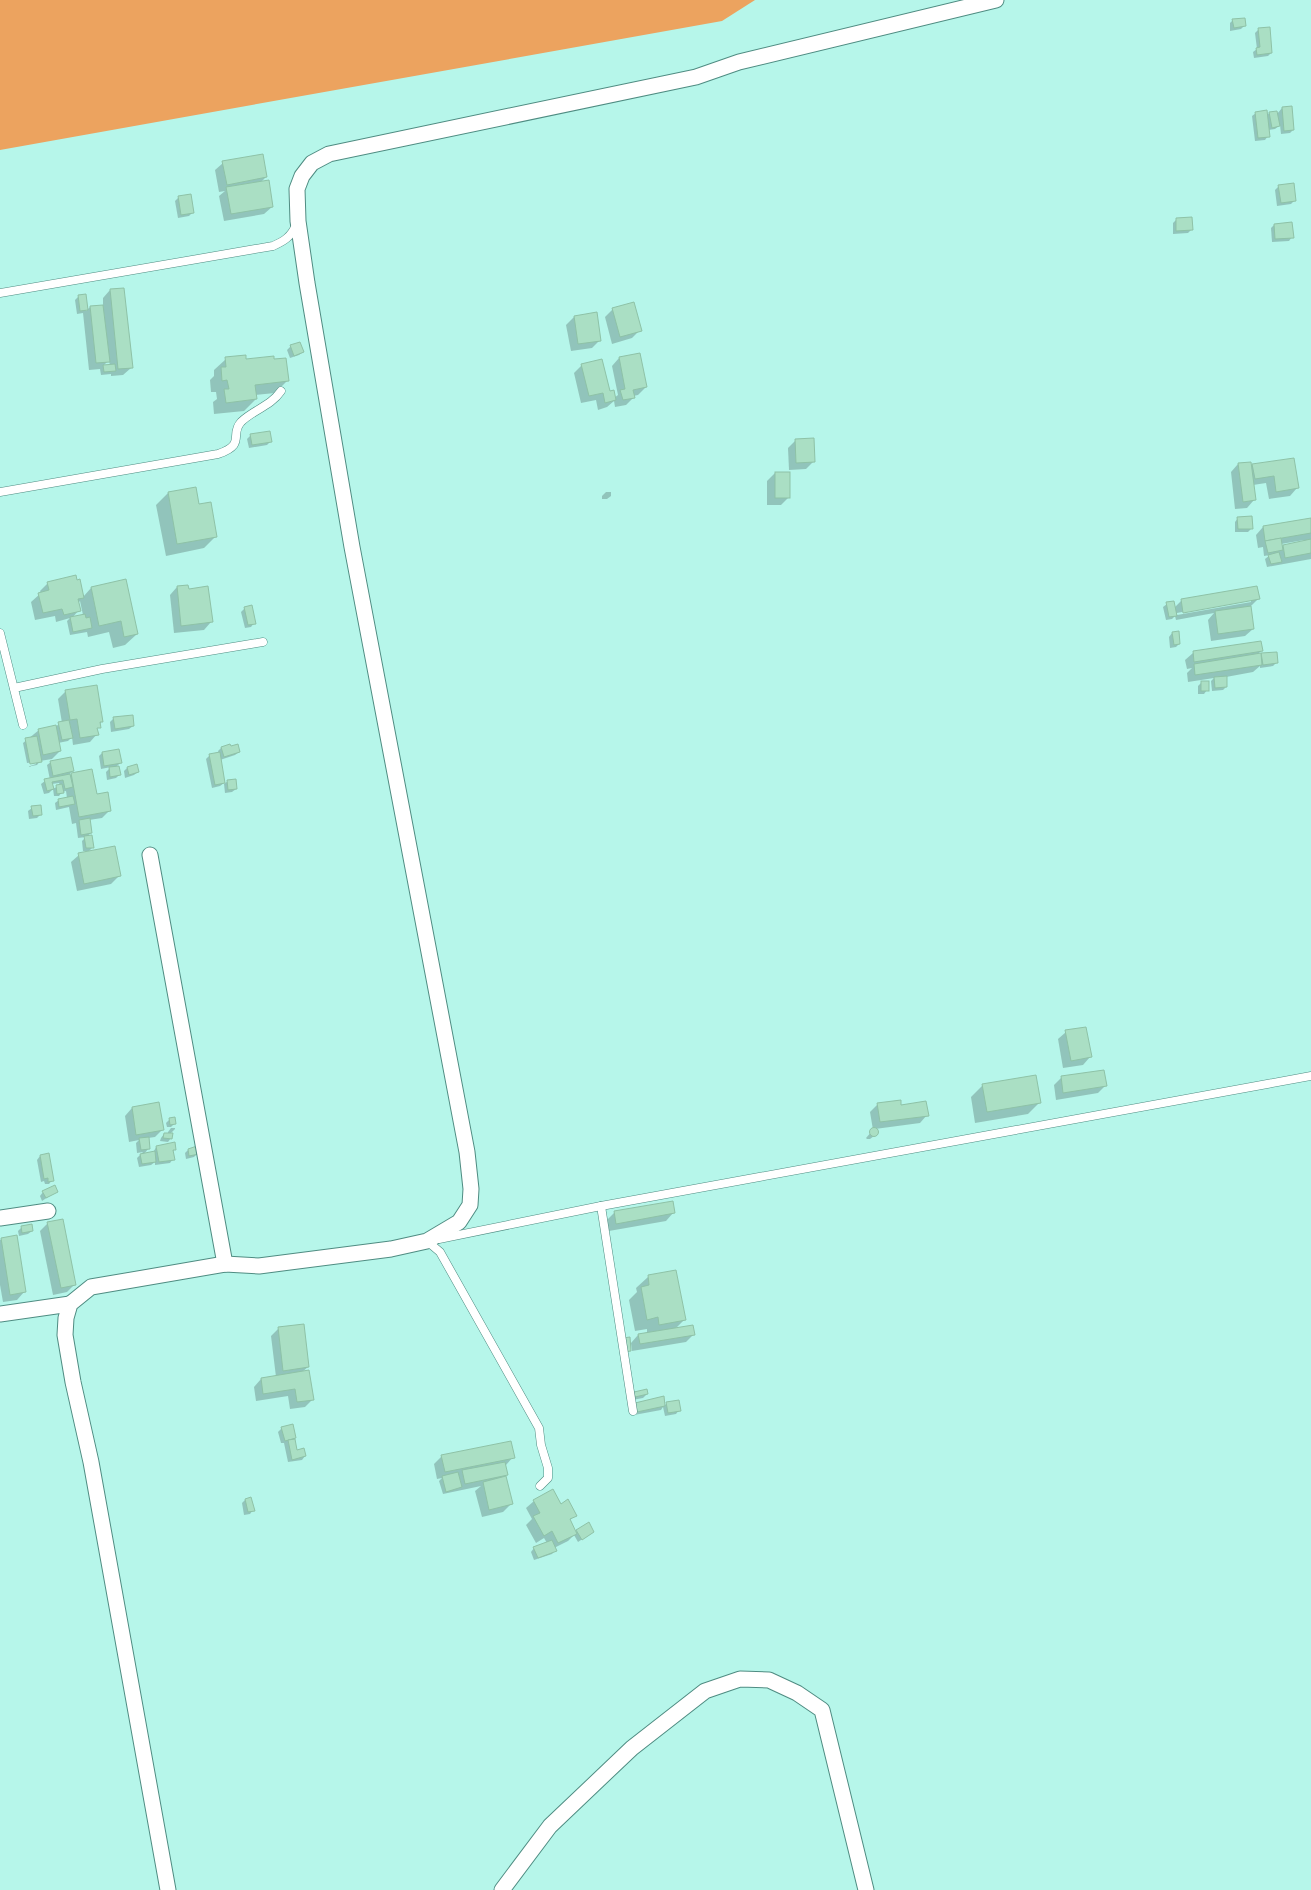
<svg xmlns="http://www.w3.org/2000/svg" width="1311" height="1890" viewBox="0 0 1311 1890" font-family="Roboto,sans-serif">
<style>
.green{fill:#eca35f}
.shadow{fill:#0003;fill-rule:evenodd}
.building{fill:#aadfc4;stroke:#8ec2a7}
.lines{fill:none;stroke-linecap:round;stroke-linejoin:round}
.service-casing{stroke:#4f8c82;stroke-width:9}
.minor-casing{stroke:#4f8c82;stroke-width:17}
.service{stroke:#fff;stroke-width:8}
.minor{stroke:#fff;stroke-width:15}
</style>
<rect width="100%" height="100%" fill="#b6f6ea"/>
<polygon class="green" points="0,0 755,0 722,21 0,150"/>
<g class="shadow">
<polygon points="1233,20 1244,26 1241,29 1230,31 1230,23"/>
<polygon points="1259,29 1271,53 1268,56 1254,58 1253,52 1257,49 1255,33"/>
<polygon points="1282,108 1293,130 1290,133 1281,134 1280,125 1275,129 1268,130 1268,136 1265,140 1255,141 1252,116 1256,113 1266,117 1269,113 1277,114"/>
<polygon points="223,163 266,177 260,183 272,207 264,214 224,221 219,196 225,191 219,192 215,170"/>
<polygon points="1279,186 1294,201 1291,204 1277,206 1275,190"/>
<polygon points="179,197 193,212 189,216 178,218 175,201"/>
<polygon points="1176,220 1192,229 1188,233 1173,234 1173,223"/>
<polygon points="1274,225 1292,237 1289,241 1272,242 1271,228"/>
<path d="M 110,290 L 131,368 L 123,375 L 111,376 L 111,374 L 101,375 L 100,369 L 89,370 L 83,313 L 77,314 L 75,300 L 79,296 L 85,296 L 86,311 L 90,307 L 103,306 L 103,298 ZM 109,360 L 110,366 L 103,366 Z"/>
<polygon points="613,309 640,330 632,338 612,344 605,317"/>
<polygon points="596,314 600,340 592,348 571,351 566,325 574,317"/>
<polygon points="299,343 303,352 299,355 290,358 287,350 290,347"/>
<polygon points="619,358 646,387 638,395 633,396 633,398 626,405 615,407 614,401 607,407 598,410 596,400 581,403 574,373 582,365 614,398 618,395 612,366"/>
<polygon points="226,359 287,381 275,393 255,395 256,399 244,411 214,414 213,402 217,399 216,392 211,392 210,380 214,376 214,370"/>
<polygon points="251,435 271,441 267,445 249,448 247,439"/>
<polygon points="796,440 814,461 806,469 789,470 788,448"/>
<polygon points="1293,459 1297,488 1290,496 1269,499 1266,483 1253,485 1254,500 1247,508 1235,509 1231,472 1238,464 1251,468 1253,465"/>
<polygon points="775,473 789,497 781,505 767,505 767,481"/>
<polygon points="195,488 198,505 216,536 204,548 166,556 156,505 168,493"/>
<polygon points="606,492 611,492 611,496 607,499 602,499 602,496"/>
<polygon points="1238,518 1252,528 1248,532 1235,532 1235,522"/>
<path d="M 1311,519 L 1311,559 L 1267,567 L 1265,559 L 1270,555 L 1264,556 L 1263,547 L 1258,548 L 1256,535 L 1263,527 ZM 1304,540 L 1304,542 L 1282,548 L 1281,544 Z"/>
<path d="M 48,583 L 83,597 L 91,588 L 137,634 L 125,645 L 113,648 L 109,632 L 88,637 L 87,632 L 70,635 L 67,621 L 70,618 L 56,622 L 55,616 L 35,620 L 31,602 L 41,593 L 40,591 ZM 80,601 L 83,615 L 72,618 L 79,610 L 78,603 Z"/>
<polygon points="177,587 188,590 211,622 204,630 174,633 170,595"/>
<path d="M 1258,599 L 1250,607 L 1253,629 L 1245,636 L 1211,641 L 1208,620 L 1214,613 L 1176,620 L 1175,616 L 1172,619 L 1166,620 L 1163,607 L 1167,604 L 1174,608 L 1181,601 ZM 1251,599 L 1251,602 L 1177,615 L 1177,613 Z"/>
<polygon points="245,608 254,623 251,627 245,628 241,612"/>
<polygon points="1172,633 1179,644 1176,647 1170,648 1169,637"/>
<polygon points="1261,651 1257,655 1260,657 1262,655 1276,663 1273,666 1260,668 1260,666 1253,672 1226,677 1226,687 1223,690 1212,691 1211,681 1214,678 1188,682 1187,673 1192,668 1187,669 1185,660 1193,653"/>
<polygon points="1202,682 1207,690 1204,694 1198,694 1198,686"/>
<polygon points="66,691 102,721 96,730 97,734 90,742 73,745 72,737 68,741 58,743 60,751 52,759 40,761 37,765 27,767 36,764 36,762 27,763 23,743 39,730 56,726 62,723 58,699"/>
<polygon points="114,718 133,726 129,729 111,732 110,722"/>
<polygon points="221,748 239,752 235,755 220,760 224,783 220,786 212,788 206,759 210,755 219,754 218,751"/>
<polygon points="102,753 120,763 115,768 119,775 116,778 107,780 106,772 111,767 101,769 99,756"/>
<polygon points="51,762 72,771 69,775 91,770 96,795 110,810 102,818 89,820 91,833 86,837 93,847 89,851 83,851 82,841 86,837 78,838 76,823 72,824 69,807 56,810 55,803 59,800 67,798 66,791 62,792 59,796 54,796 53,789 60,785 59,783 52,784 53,789 49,793 44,794 41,784 45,781 50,780 47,765"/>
<polygon points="127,768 138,772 134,775 125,778 124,771"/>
<polygon points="228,781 236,789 232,792 225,793 224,784"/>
<polygon points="32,808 41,814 37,818 29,819 28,811"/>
<polygon points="79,855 119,876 111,884 77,891 71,862"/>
<polygon points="1066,1032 1090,1057 1083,1065 1063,1068 1058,1039"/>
<polygon points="1062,1077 1105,1086 1098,1093 1056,1100 1054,1085"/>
<polygon points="983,1085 1040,1102 1028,1114 975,1123 971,1097"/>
<polygon points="878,1104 900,1107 927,1115 920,1123 875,1129 876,1131 874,1136 870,1139 867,1139 866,1138 873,1130 870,1112"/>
<polygon points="132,1108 163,1129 155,1137 148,1138 149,1148 143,1155 153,1153 156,1147 175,1149 172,1152 173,1159 170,1163 155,1165 155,1162 151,1165 139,1167 137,1158 143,1152 137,1153 136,1143 139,1140 129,1142 125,1116"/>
<polygon points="170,1119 175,1123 171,1127 167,1127 166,1123"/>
<polygon points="171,1128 175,1128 175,1129 171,1133 171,1138 168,1142 160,1141 161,1138 164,1134 168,1134 168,1132"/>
<polygon points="188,1150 197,1154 194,1157 186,1159 185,1153"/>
<polygon points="40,1156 52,1180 49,1184 45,1184 44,1181 41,1182 37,1160"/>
<polygon points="57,1191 42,1201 40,1196 43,1192"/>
<polygon points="615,1212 673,1213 666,1221 609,1231 607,1220"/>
<polygon points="48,1223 75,1284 67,1292 53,1295 40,1231"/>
<polygon points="22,1227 32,1231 28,1234 19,1236 18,1231"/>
<polygon points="2,1239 24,1292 17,1300 3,1302 0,1285 0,1240"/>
<polygon points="648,1277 685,1319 675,1329 694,1334 686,1342 632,1351 631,1343 638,1335 647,1333 647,1329 635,1331 629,1300 637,1292 636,1288"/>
<polygon points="278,1329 308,1367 302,1372 313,1399 305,1407 290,1409 288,1396 256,1401 254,1387 261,1379 276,1377 271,1336"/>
<polygon points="634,1393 647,1394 643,1398 632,1400 631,1396"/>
<polygon points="667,1403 679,1410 676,1414 665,1416 663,1407 661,1410 634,1415 632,1407 664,1406"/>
<polygon points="292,1426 296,1451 305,1456 302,1460 288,1462 284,1443 281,1443 278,1432 282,1428"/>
<polygon points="442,1456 513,1457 506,1465 506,1475 504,1476 511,1504 503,1512 482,1517 475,1491 481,1486 443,1494 439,1481 442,1478 437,1479 434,1464"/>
<polygon points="245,1500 253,1510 250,1514 244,1515 242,1503"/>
<polygon points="534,1501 560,1505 575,1515 569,1521 575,1532 577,1531 593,1532 578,1542 574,1535 568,1541 554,1548 555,1550 552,1554 534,1560 531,1552 534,1548 547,1543 544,1538 536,1543 526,1525 532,1519 526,1508"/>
</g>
<g class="building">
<polygon points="1245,18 1246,26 1234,28 1232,19"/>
<polygon points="1270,27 1272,53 1257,55 1256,48 1260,47 1258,28"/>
<polygon points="1292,106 1294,130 1284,131 1282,107"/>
<polygon points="1267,110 1270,137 1258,138 1255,112"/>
<polygon points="1277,111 1280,126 1272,128 1269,112"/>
<polygon points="263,154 267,177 227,185 222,161"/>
<polygon points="269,180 273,207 231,214 226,187"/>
<polygon points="1294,183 1296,201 1281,203 1278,185"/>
<polygon points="191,194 194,213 181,215 178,196"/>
<polygon points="1192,217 1193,230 1176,231 1176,218"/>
<polygon points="1292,222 1294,238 1275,239 1274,224"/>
<polygon points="124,288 133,368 118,369 110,289"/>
<polygon points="86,294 88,310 80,311 78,295"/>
<polygon points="634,302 642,331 620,337 612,308"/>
<polygon points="103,305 110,362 96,363 90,306"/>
<polygon points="597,312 601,341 578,344 574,316"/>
<polygon points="300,342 304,352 294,356 290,345"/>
<polygon points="640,353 647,387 633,390 635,398 623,400 620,390 625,389 619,357"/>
<polygon points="246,355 246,359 274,356 274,359 286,358 289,381 255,385 257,399 226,403 224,389 229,389 227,380 222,381 221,367 226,367 225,357"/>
<polygon points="602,359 610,391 614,390 616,400 605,403 603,393 589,396 581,364"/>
<polygon points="115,364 116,371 104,372 103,365"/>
<polygon points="270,431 272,442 252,445 250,434"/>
<polygon points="814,438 815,462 796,463 795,439"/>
<polygon points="1294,458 1299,488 1276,492 1274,476 1255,479 1252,464"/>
<polygon points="1251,462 1256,500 1243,502 1238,463"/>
<rect x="775" y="472" width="15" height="26"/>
<polygon points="196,487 199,504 211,502 217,537 177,544 168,492"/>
<polygon points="1252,516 1253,529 1238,529 1237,517"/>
<polygon points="1311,518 1311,533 1265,541 1263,526"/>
<polygon points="1281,538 1283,550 1268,553 1265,541"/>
<polygon points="1311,539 1311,553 1285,558 1283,545"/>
<polygon points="1279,552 1282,562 1271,564 1268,555"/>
<polygon points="76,575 77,580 80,579 84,598 78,599 81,611 64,615 62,609 43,613 38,593 49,590 47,582"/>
<polygon points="126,579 138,634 124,637 121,621 99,626 91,587"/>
<polygon points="188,585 189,589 208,586 213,622 181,626 177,586"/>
<polygon points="1257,586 1260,599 1183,613 1181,599"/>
<polygon points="1174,601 1177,616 1169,617 1166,602"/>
<polygon points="252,605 256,624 248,625 244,607"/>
<polygon points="1251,606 1254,629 1218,634 1215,611"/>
<polygon points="85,614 86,618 90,617 92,628 73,632 70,617"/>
<polygon points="1179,631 1180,644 1174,645 1172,632"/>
<polygon points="1261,641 1263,651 1194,662 1193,651"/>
<polygon points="1277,652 1278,663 1263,665 1261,653"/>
<polygon points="1261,653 1262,665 1195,675 1194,664"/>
<polygon points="1227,676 1227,687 1215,688 1214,677"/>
<rect x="1201" y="681" width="8" height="10"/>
<polygon points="97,685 103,722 100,722 101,728 97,728 99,735 80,738 77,719 70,720 65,690"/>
<polygon points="133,715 134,726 115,729 113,717"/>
<polygon points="69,720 73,738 62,740 58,722"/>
<polygon points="56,725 61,751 43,755 38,729"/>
<polygon points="37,736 42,762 30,764 25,738"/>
<polygon points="230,744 231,746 238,744 240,752 224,757 221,747"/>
<polygon points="119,749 122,763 104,766 102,752"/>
<polygon points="220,752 225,783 215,785 209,754"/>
<polygon points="71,757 74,771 53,776 50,761"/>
<polygon points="137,764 139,772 129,775 127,767"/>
<polygon points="119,766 121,775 110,777 109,767"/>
<polygon points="92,769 97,794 108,792 111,811 79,817 71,773"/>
<polygon points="70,774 73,787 65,789 63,780 52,782 54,789 47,791 44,779"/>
<polygon points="236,779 237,789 228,790 227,780"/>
<polygon points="62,784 64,793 57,794 56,785"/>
<polygon points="73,796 75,804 59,807 58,799"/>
<polygon points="41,805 42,815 33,816 31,806"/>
<polygon points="90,818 92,833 81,835 79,820"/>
<polygon points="92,835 94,848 86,848 84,836"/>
<polygon points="115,846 121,876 84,884 78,853"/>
<polygon points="1086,1027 1092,1057 1071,1061 1065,1030"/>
<polygon points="1104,1070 1107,1086 1063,1093 1061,1076"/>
<polygon points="1036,1075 1041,1103 987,1112 982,1084"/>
<polygon points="901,1100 901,1105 926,1101 929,1116 880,1122 877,1103"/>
<polygon points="159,1102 164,1130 136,1135 132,1107"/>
<polygon points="175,1117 176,1124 170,1125 169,1118"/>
<circle cx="874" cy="1132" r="4.5"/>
<polygon points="164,1133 173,1133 172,1139 163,1138"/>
<polygon points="149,1137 150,1149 141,1150 139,1138"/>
<polygon points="175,1142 176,1150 173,1150 175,1160 159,1162 156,1146"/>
<polygon points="197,1146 199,1154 189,1156 188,1149"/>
<polygon points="155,1151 156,1162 142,1164 140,1154"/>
<polygon points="49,1153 54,1181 48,1182 48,1178 44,1179 40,1155"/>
<polygon points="55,1185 58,1192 46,1198 42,1191"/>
<polygon points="673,1201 675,1213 616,1224 614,1211"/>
<polygon points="63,1219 76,1285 61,1288 47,1222"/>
<polygon points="32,1224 33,1231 22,1233 21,1226"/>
<polygon points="17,1235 26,1292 10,1295 1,1238"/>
<polygon points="676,1270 686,1320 659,1325 658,1317 647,1320 641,1287 649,1285 648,1275"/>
<polygon points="304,1324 309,1367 283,1371 278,1327"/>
<polygon points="693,1325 695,1335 640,1344 638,1334"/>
<polygon points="630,1337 631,1351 624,1352 623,1338"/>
<polygon points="309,1370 314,1400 297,1402 295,1389 263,1394 261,1378"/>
<polygon points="647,1389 648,1394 635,1397 634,1392"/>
<polygon points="664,1396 665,1406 637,1412 635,1403"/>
<polygon points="679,1400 681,1411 668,1413 666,1402"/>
<polygon points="293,1424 296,1438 285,1441 281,1427"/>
<polygon points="295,1439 297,1450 304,1448 306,1456 292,1460 288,1440"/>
<polygon points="511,1441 515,1458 445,1472 441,1455"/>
<polygon points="505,1462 508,1475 465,1484 462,1470"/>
<polygon points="458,1472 462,1487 446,1492 442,1476"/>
<polygon points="506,1476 513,1504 489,1510 483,1482"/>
<polygon points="553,1489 561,1504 568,1499 577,1516 570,1519 577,1534 558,1543 552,1531 544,1536 533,1516 540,1513 533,1500"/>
<polygon points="251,1497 255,1511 248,1512 245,1499"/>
<polygon points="589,1522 594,1532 582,1540 576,1530"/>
<polygon points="552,1540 557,1551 538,1558 533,1547"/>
</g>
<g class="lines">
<defs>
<g id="service">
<path d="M 0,293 L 273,246 C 284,241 291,237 296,225"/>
<path d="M 0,492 L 218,454 C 247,444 229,435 241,422 C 253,410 271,406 281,391"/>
<polyline points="0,633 23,725"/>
<polyline points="14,688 102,669 263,642"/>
<polyline points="601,1206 633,1411"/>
<polyline points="439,1239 601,1206 1311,1076"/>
<polyline points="427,1241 440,1252 539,1428 541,1445 548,1468 548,1478 540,1486"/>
</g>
<g id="minor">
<polyline points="150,855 225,1264"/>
<polyline points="0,1218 48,1211"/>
<polyline points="0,1314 70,1304"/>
<polyline points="168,1890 91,1462 73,1382 65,1335 66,1318 70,1304 91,1287 225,1264 259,1266 391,1249 427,1241 459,1222 470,1205 471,1189 467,1152 352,547 307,283 298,221 297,189 302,176 312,163 329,154 696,77 739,62 996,0"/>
<polyline points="502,1890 550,1826 632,1748 705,1691 740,1679 769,1680 797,1693 822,1710 866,1890"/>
</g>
</defs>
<use href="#service" class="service-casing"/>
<use href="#minor" class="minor-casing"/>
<use href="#service" class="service"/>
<use href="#minor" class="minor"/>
</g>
</svg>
